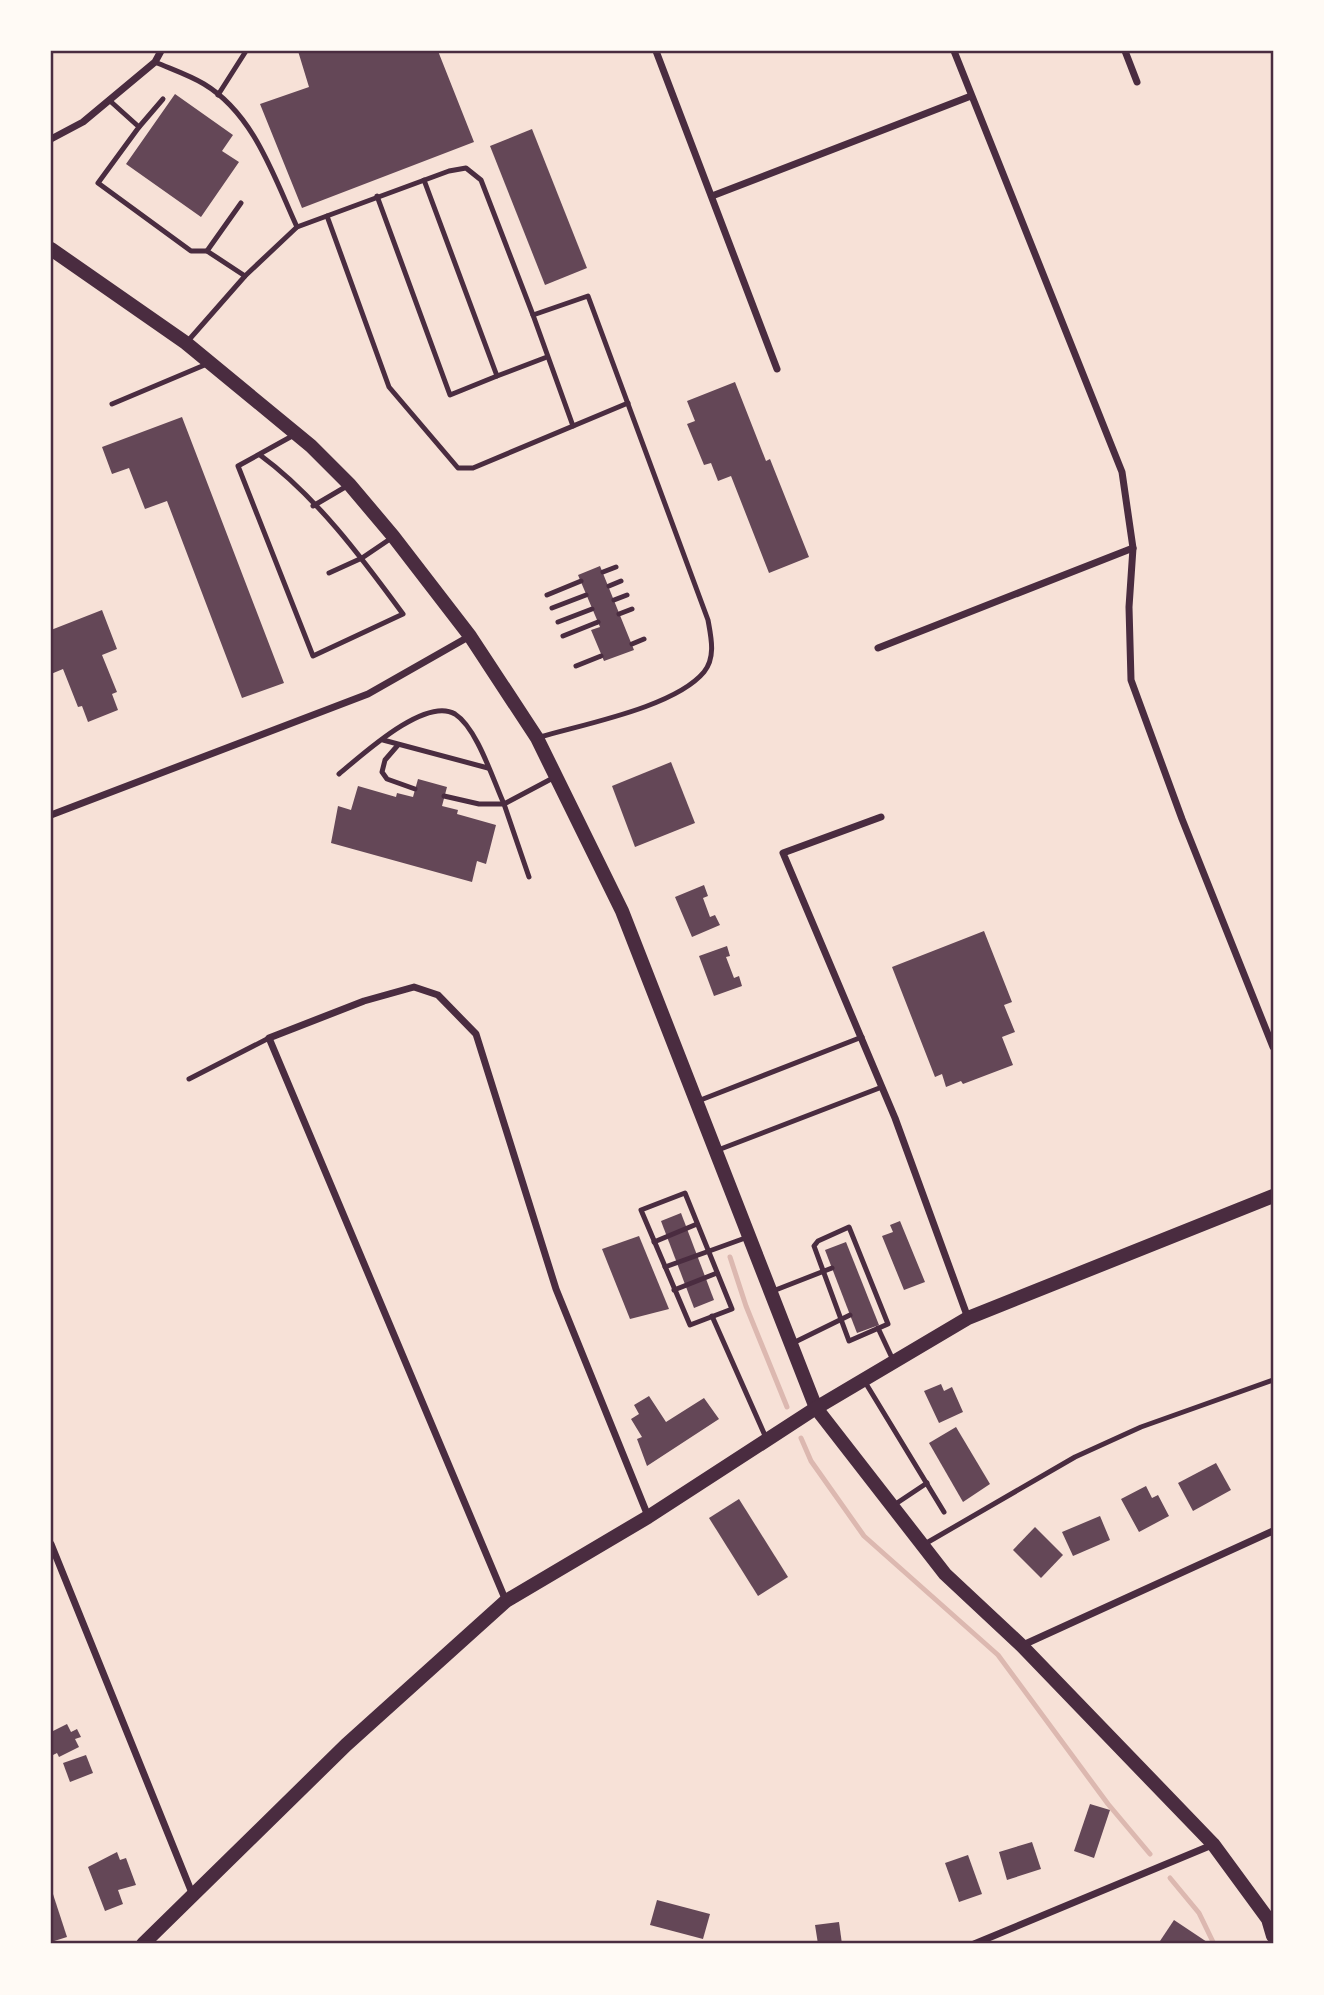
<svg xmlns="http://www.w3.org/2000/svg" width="1324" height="1995" viewBox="0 0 1324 1995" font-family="'PT Sans',sans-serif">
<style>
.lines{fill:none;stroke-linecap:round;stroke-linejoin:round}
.stream{stroke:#dcb8b0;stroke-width:5}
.building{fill:#644757}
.service{stroke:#4a2c40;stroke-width:5}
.minor{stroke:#4a2c40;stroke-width:7}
.secondary{stroke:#4a2c40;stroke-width:14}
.neatline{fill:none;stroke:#4a2c40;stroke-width:2.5}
</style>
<rect width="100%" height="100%" fill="#f7e1d7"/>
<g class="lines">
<g class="stream">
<polyline points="730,1257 746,1306 787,1407"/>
<polyline points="801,1438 811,1461 864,1536 998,1655 1108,1804 1150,1854"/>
<polyline points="1170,1878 1199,1913 1214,1944"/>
</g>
</g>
<g class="building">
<polygon points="298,51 438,51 474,142 302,208 260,104 309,87"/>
<polygon points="175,94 233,135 222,151 239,162 201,217 126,164"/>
<polygon points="532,129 587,268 545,285 490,146"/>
<polygon points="735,382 766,461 770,459 809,557 769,573 731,476 718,481 711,463 704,465 687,424 695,421 687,401"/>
<polygon points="182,417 284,683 242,698 167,501 145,509 129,468 112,474 102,447"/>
<polygon points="600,566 634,650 604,661 591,630 600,627 578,575"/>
<polygon points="102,610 117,649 102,655 117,692 112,694 118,710 88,722 82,706 78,707 63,669 51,674 51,630"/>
<polygon points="671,762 695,823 635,847 612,786"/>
<polygon points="418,779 447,787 442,806 458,810 457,814 496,825 486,864 477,861 472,882 331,843 338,806 351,810 358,786 396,797 397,793 413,797"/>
<polygon points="704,885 708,896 703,898 710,917 715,915 720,925 692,937 675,897"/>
<polygon points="984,931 1012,1002 1004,1005 1015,1032 1002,1037 1013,1065 963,1084 961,1081 946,1087 942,1074 935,1077 892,967"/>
<polygon points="727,946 730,956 726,957 734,978 739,976 742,986 714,996 699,956"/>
<polygon points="681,1213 714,1300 694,1308 661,1221"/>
<polygon points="900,1221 925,1282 904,1290 882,1236 893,1232 890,1225"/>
<polygon points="639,1236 669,1309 630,1319 602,1249"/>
<polygon points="846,1242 879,1325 857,1333 825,1250"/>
<polygon points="941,1384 944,1391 952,1387 963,1412 939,1423 924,1391"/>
<polygon points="649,1396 666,1422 704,1398 719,1419 647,1466 637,1439 642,1437 631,1419 639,1414 634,1405"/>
<polygon points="956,1427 990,1484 963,1502 929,1443"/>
<polygon points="1216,1463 1231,1490 1193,1511 1178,1483"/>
<polygon points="1146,1486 1152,1498 1158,1495 1169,1516 1139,1532 1121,1499"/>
<polygon points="739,1499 788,1577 758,1596 709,1518"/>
<polygon points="1100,1516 1110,1540 1073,1556 1062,1532"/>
<polygon points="1035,1527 1063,1555 1041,1578 1013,1550"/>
<polygon points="67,1724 71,1732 77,1729 81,1737 75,1739 79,1747 59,1757 57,1753 51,1756 51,1732"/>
<polygon points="86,1755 93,1773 70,1782 63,1763"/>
<polygon points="1090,1804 1110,1810 1094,1858 1074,1851"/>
<polygon points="1032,1842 1041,1869 1007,1880 999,1852"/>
<polygon points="117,1852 120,1860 126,1858 136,1885 118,1890 123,1904 105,1911 88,1867"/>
<polygon points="968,1855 982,1894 959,1902 945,1863"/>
<polygon points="51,1888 67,1937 51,1942"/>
<polygon points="657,1900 710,1914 703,1939 650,1925"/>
<polygon points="1174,1920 1210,1944 1158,1944"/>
<polygon points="839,1922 842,1944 818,1944 815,1925"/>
</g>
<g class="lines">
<g class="service">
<path d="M 155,62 C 171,69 189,75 204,84 C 254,114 274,177 297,227"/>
<polyline points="218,95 246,51"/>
<polyline points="109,100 139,127 98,183 191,251 207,251"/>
<polyline points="139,127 163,99"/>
<polyline points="424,180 497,376 547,357"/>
<polyline points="377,196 450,395 497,376"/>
<polyline points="241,203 207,251 245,276"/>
<polyline points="327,216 389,387 458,468 473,468 628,403"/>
<polyline points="533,315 573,426"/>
<path d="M 187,342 L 245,276 L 297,227 L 449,171 L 466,168 L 481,180 L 533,315 L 588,296 L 708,620 C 711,637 716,657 704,672 C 675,707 584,724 540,737"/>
<polyline points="112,404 207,364"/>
<path d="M 260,455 C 316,496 362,558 403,614 L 313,656 L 238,466 L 294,435"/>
<polyline points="313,506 347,486"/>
<polyline points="603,572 616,567"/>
<polyline points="329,573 362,558 393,537"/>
<polyline points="609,586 621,581"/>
<polyline points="547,595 581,581"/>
<polyline points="614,600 627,595"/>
<polyline points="552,608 586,595"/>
<polyline points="619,614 632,609"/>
<polyline points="558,622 592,609"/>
<polyline points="563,636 598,622"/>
<polyline points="632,644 644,639"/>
<polyline points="576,666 601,656"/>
<polyline points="383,740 488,768"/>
<polyline points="398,745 385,760 382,772 387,779 415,789"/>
<path d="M 339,774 C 361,756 425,696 455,714 C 477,728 493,780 504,804 L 553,778"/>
<polyline points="444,796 479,804 504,804 529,877"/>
<polyline points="189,1079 269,1038"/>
<polyline points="698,1101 862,1037"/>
<polyline points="718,1150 882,1087"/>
<polygon points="685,1193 732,1309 690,1325 641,1210"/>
<polygon points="849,1227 888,1324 849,1341 814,1246 818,1241"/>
<polyline points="654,1242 697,1224"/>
<polyline points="665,1267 748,1237"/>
<polyline points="674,1290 717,1273"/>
<polyline points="773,1291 832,1268"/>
<polyline points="712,1316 767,1440"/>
<polyline points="878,1328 893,1360"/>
<polyline points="793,1343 850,1315"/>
<polyline points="865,1382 944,1512"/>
<polyline points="894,1505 927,1483"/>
<polyline points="923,1545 1075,1457 1141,1427 1273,1380"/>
</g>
<g class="minor">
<polyline points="656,51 777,369"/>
<polyline points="954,51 1122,472 1133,548 1129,607 1131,680 1182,819 1273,1047"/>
<polyline points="1125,51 1137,82"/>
<polyline points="51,139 83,122 155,62 161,51"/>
<polyline points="712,196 971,96"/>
<polyline points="878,648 1133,548"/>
<polyline points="51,815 368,694 470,636"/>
<polyline points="881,817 783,853 895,1118 968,1318"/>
<polyline points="51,1544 192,1893"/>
<polyline points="506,1601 269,1038 364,1001 414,987 438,995 476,1034 556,1289 648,1516"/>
<polyline points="1023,1645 1273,1531"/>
<polyline points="974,1944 1212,1845"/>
</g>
<g class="secondary">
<polyline points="51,249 186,343 311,446 350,485 393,536 470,636 537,738 622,911 816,1408 945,1574 1022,1646 1213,1844 1268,1919 1273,1936"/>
<polyline points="143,1944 346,1745 506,1601 648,1517 816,1408 968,1318 1273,1196"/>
</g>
</g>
<rect width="1324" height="1995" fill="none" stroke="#fffaf5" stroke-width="105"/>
<rect x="52" y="52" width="1220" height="1890" class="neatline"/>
</svg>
